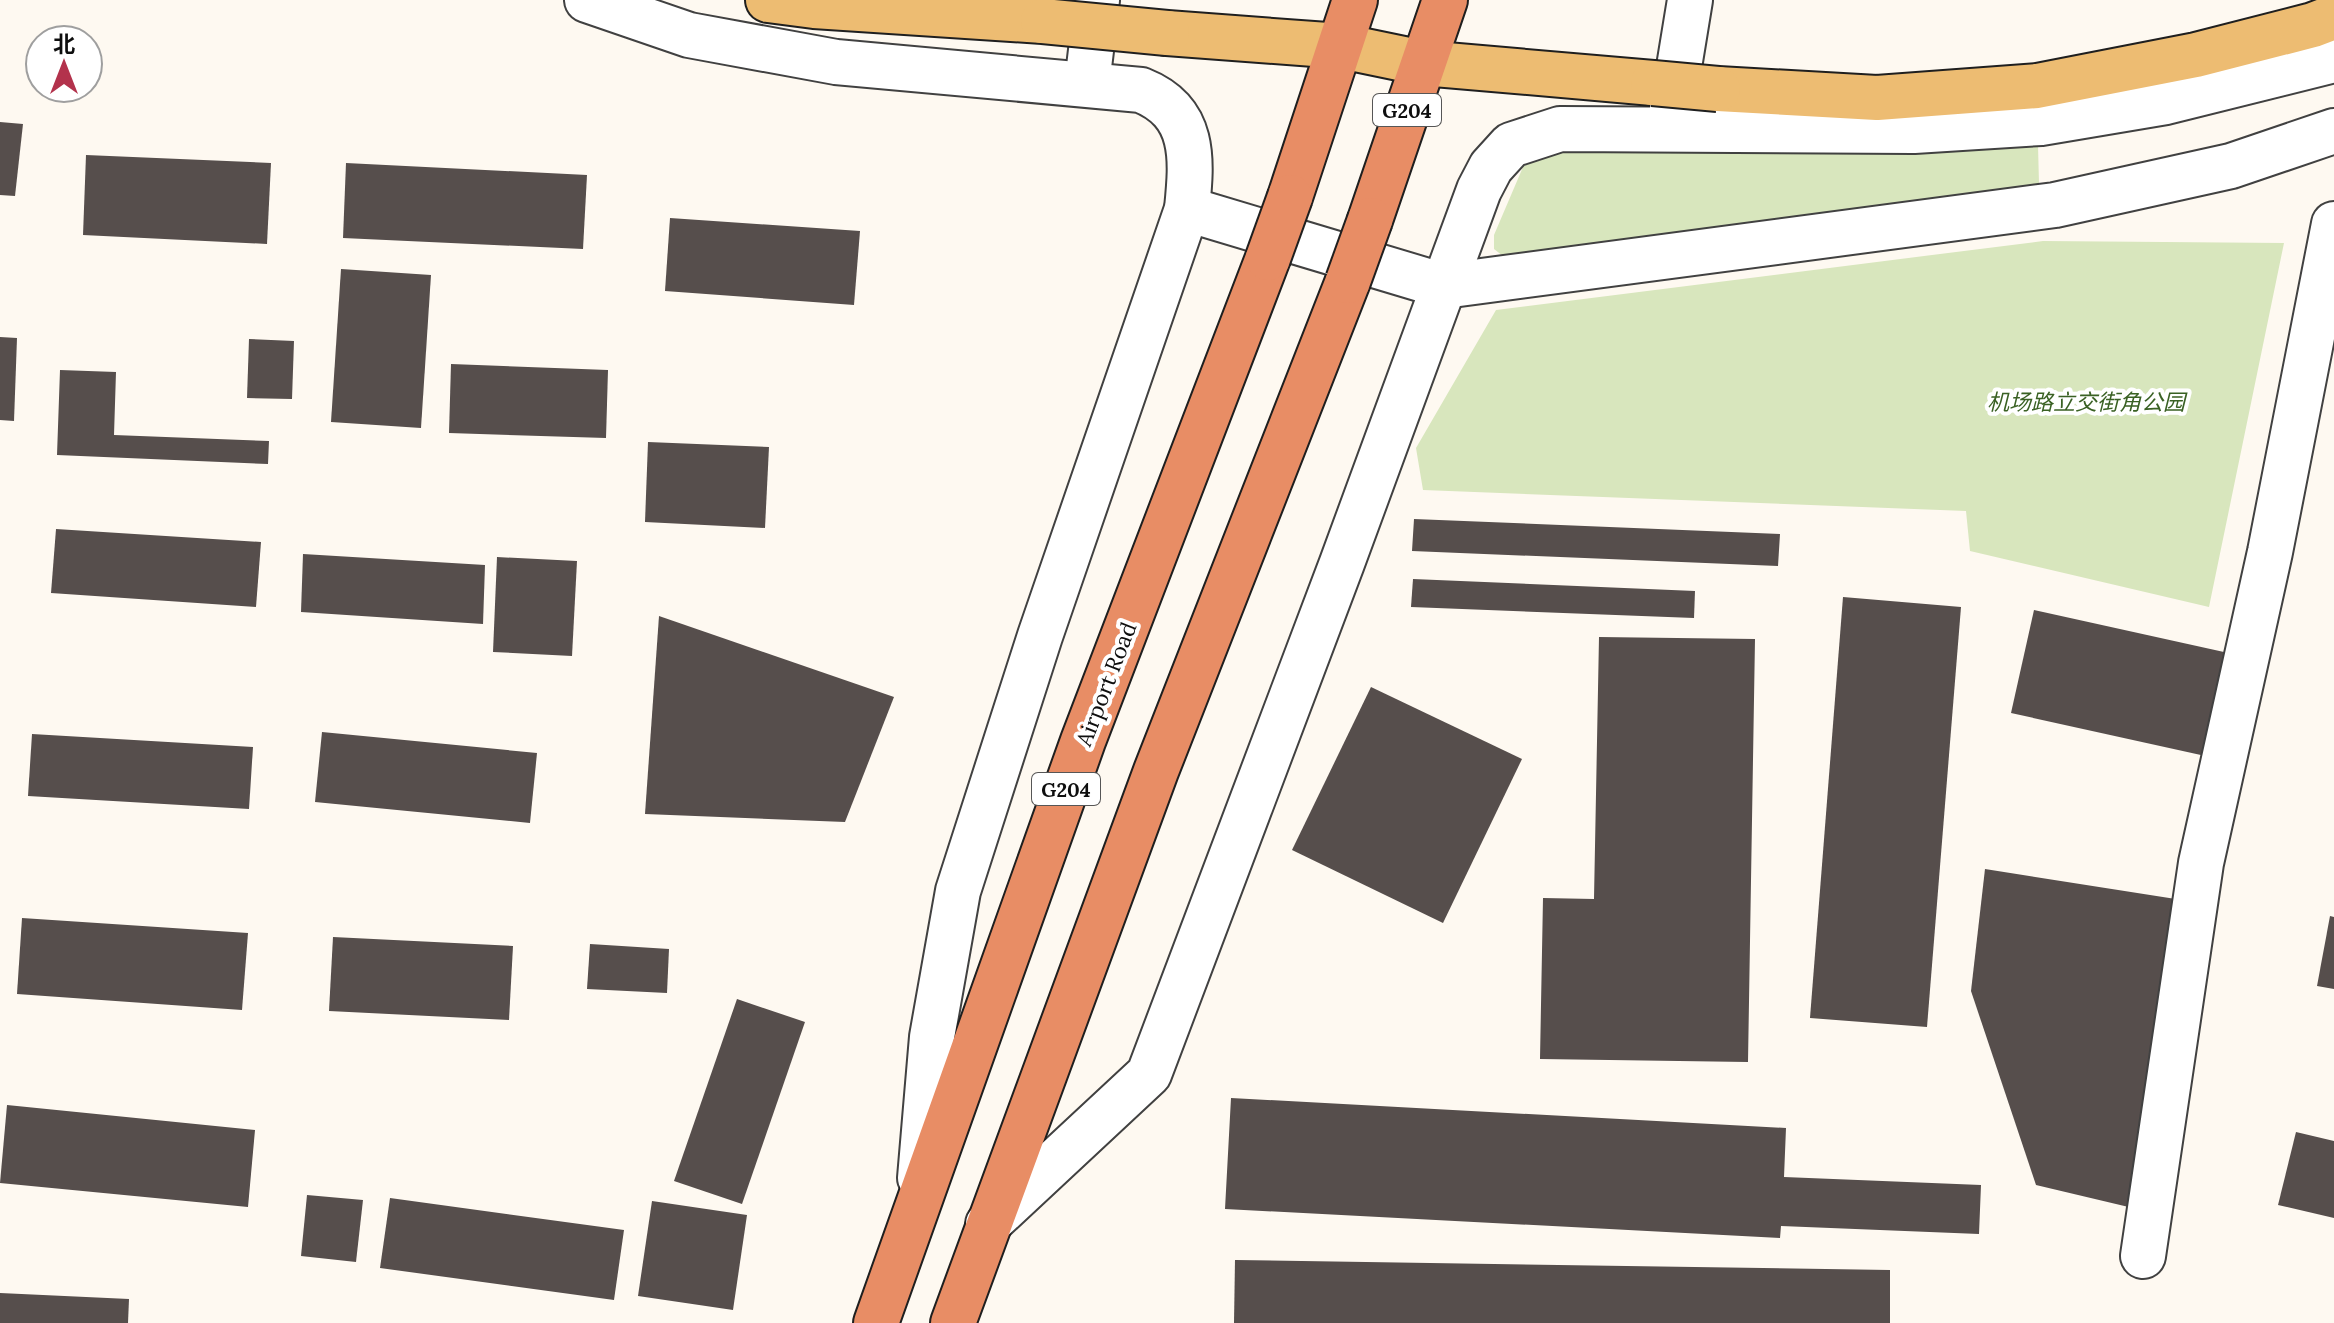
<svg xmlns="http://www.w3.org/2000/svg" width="2334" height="1323" viewBox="0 0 2334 1323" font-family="Lora,'Noto Sans SC',serif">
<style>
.green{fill:#d8e6bd}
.building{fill:#564e4c}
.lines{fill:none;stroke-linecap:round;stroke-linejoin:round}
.minor-casing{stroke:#414141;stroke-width:48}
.major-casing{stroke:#1f1f1f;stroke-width:48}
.highway-casing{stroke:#1f1f1f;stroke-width:48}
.minor{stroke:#fff;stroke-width:44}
.major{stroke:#edbc72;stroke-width:44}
.highway{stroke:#e88d65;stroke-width:44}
.major-bridge-casing{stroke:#1f1f1f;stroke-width:48;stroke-linecap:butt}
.highway-bridge-casing{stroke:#1f1f1f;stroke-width:48;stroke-linecap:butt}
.major-bridge{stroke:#edbc72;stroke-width:44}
.highway-bridge{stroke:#e88d65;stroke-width:44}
.labels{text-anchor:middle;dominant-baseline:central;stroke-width:8;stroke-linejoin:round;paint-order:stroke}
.shield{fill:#fff;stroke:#565656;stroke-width:2}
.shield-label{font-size:20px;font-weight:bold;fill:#0e0e0e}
.park-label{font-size:22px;font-style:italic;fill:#3a6124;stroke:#fff}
.street-label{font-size:22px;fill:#0e0e0e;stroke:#fff}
</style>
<rect width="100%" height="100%" fill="#fef9f1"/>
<g class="green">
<polygon points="2038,145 2039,184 1941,201 1503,256 1494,249 1494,235 1523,167 1537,150 1555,146 1891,154"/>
<polygon points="2043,241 2284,243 2209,607 1970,551 1966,511 1423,490 1416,448 1496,310"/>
</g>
<g class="building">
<polygon points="0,122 23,124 15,196 0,195"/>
<polygon points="86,155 271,163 267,244 83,235"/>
<polygon points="346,163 587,175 583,249 343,238"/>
<polygon points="670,218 860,231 854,305 665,291"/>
<polygon points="341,269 431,275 421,428 331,422"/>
<polygon points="0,337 17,338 14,421 0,420"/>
<polygon points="249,339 294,341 292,399 247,398"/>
<polygon points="451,364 608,370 606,438 449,433"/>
<polygon points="60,370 116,372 114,435 269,441 268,464 57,455"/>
<polygon points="648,442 769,447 765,528 645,522"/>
<polygon points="1414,519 1780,534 1778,566 1412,551"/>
<polygon points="56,529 261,542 256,607 51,593"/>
<polygon points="303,554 485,565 483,624 301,612"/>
<polygon points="497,557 577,561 572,656 493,652"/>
<polygon points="1413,579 1695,591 1694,618 1411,607"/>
<polygon points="1843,597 1961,607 1927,1027 1810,1018"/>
<polygon points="2034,610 2242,656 2219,759 2011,713"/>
<polygon points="659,616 894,697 845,822 645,814"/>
<polygon points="1599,637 1755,639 1748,1062 1540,1059 1543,898 1594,899"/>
<polygon points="1371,687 1522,759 1443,923 1292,850"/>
<polygon points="322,732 537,753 530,823 315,802"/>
<polygon points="32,734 253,747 249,809 28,796"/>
<polygon points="1985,869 2182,900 2137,1209 2036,1185 1971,991"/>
<polygon points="2330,916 2334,917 2334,989 2317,986"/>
<polygon points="22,918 248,933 242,1010 17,994"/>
<polygon points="333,937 513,946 509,1020 329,1011"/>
<polygon points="590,944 669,949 667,993 587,989"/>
<polygon points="737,999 805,1022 742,1204 674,1181"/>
<polygon points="1231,1098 1786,1128 1784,1177 1981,1185 1979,1234 1781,1226 1780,1238 1225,1209"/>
<polygon points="7,1105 255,1130 248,1207 0,1183"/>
<polygon points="2296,1132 2334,1141 2334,1218 2278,1205"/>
<polygon points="307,1195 363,1200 356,1262 301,1256"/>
<polygon points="390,1198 624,1230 614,1300 380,1268"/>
<polygon points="652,1201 747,1215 733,1310 638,1296"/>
<polygon points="1235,1260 1890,1270 1890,1323 1234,1323"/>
<polygon points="0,1293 129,1299 128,1323 0,1323"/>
</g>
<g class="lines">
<defs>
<g id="minor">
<path d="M 587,0 L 689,35 L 836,62 L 1141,90 C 1196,112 1192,159 1187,209 L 1040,636 L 958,891 L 932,1037 L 920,1178"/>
<polyline points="1087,84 1097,0"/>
<polyline points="1670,122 1690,0"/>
<polyline points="1187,209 1444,286 2055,205 2231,166 2334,131"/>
<polyline points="988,1224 1149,1074 1342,563 1479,190 1491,167 1511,145 1560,129 1914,131 2041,123 2166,102 2334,60"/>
<polyline points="2143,1256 2201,863 2270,552 2334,224"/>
</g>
<g id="major">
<polyline points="768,0 814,6 1043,21"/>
<polyline points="1167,33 1341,46 1423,63 1653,83"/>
<polyline points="1718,89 1877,98 2037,86 2196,55 2313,25 2334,17"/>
</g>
<g id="highway">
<polyline points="1290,197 1355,0"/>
<polyline points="1370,220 1445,0"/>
<polyline points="876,1323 1083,741 1268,258"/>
<polyline points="953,1323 1156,771 1348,281"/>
</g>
</defs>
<use href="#minor" class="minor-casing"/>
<use href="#major" class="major-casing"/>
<use href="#highway" class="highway-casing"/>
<use href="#minor" class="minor"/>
<use href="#major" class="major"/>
<use href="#highway" class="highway"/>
<defs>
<g id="major-bridge">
<polyline points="1043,21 1167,33"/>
<polyline points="1653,83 1718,89"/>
</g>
<g id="highway-bridge">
<polyline points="1268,258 1290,197"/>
<polyline points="1348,281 1370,220"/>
</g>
</defs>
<use href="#major-bridge" class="major-bridge-casing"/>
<use href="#highway-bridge" class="highway-bridge-casing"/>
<use href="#major-bridge" class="major-bridge"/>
<use href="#highway-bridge" class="highway-bridge"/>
</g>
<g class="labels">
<g class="shield">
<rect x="1373" y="94" width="68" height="32" rx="6"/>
<rect x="1032" y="773" width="68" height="32" rx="6"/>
</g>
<g class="shield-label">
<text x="1407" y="110">G204</text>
<text x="1066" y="789">G204</text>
</g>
<g class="park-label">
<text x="2086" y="402">机场路立交街角公园</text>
</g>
<g class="street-label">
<text transform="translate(1106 684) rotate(-69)">Airport Road</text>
</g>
</g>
<g transform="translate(64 64)"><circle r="38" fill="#ffffff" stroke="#9f9f9f" stroke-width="2"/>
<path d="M0-6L14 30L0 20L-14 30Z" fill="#b3324c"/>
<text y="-12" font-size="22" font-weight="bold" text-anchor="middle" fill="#0e0e0e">北</text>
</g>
</svg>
